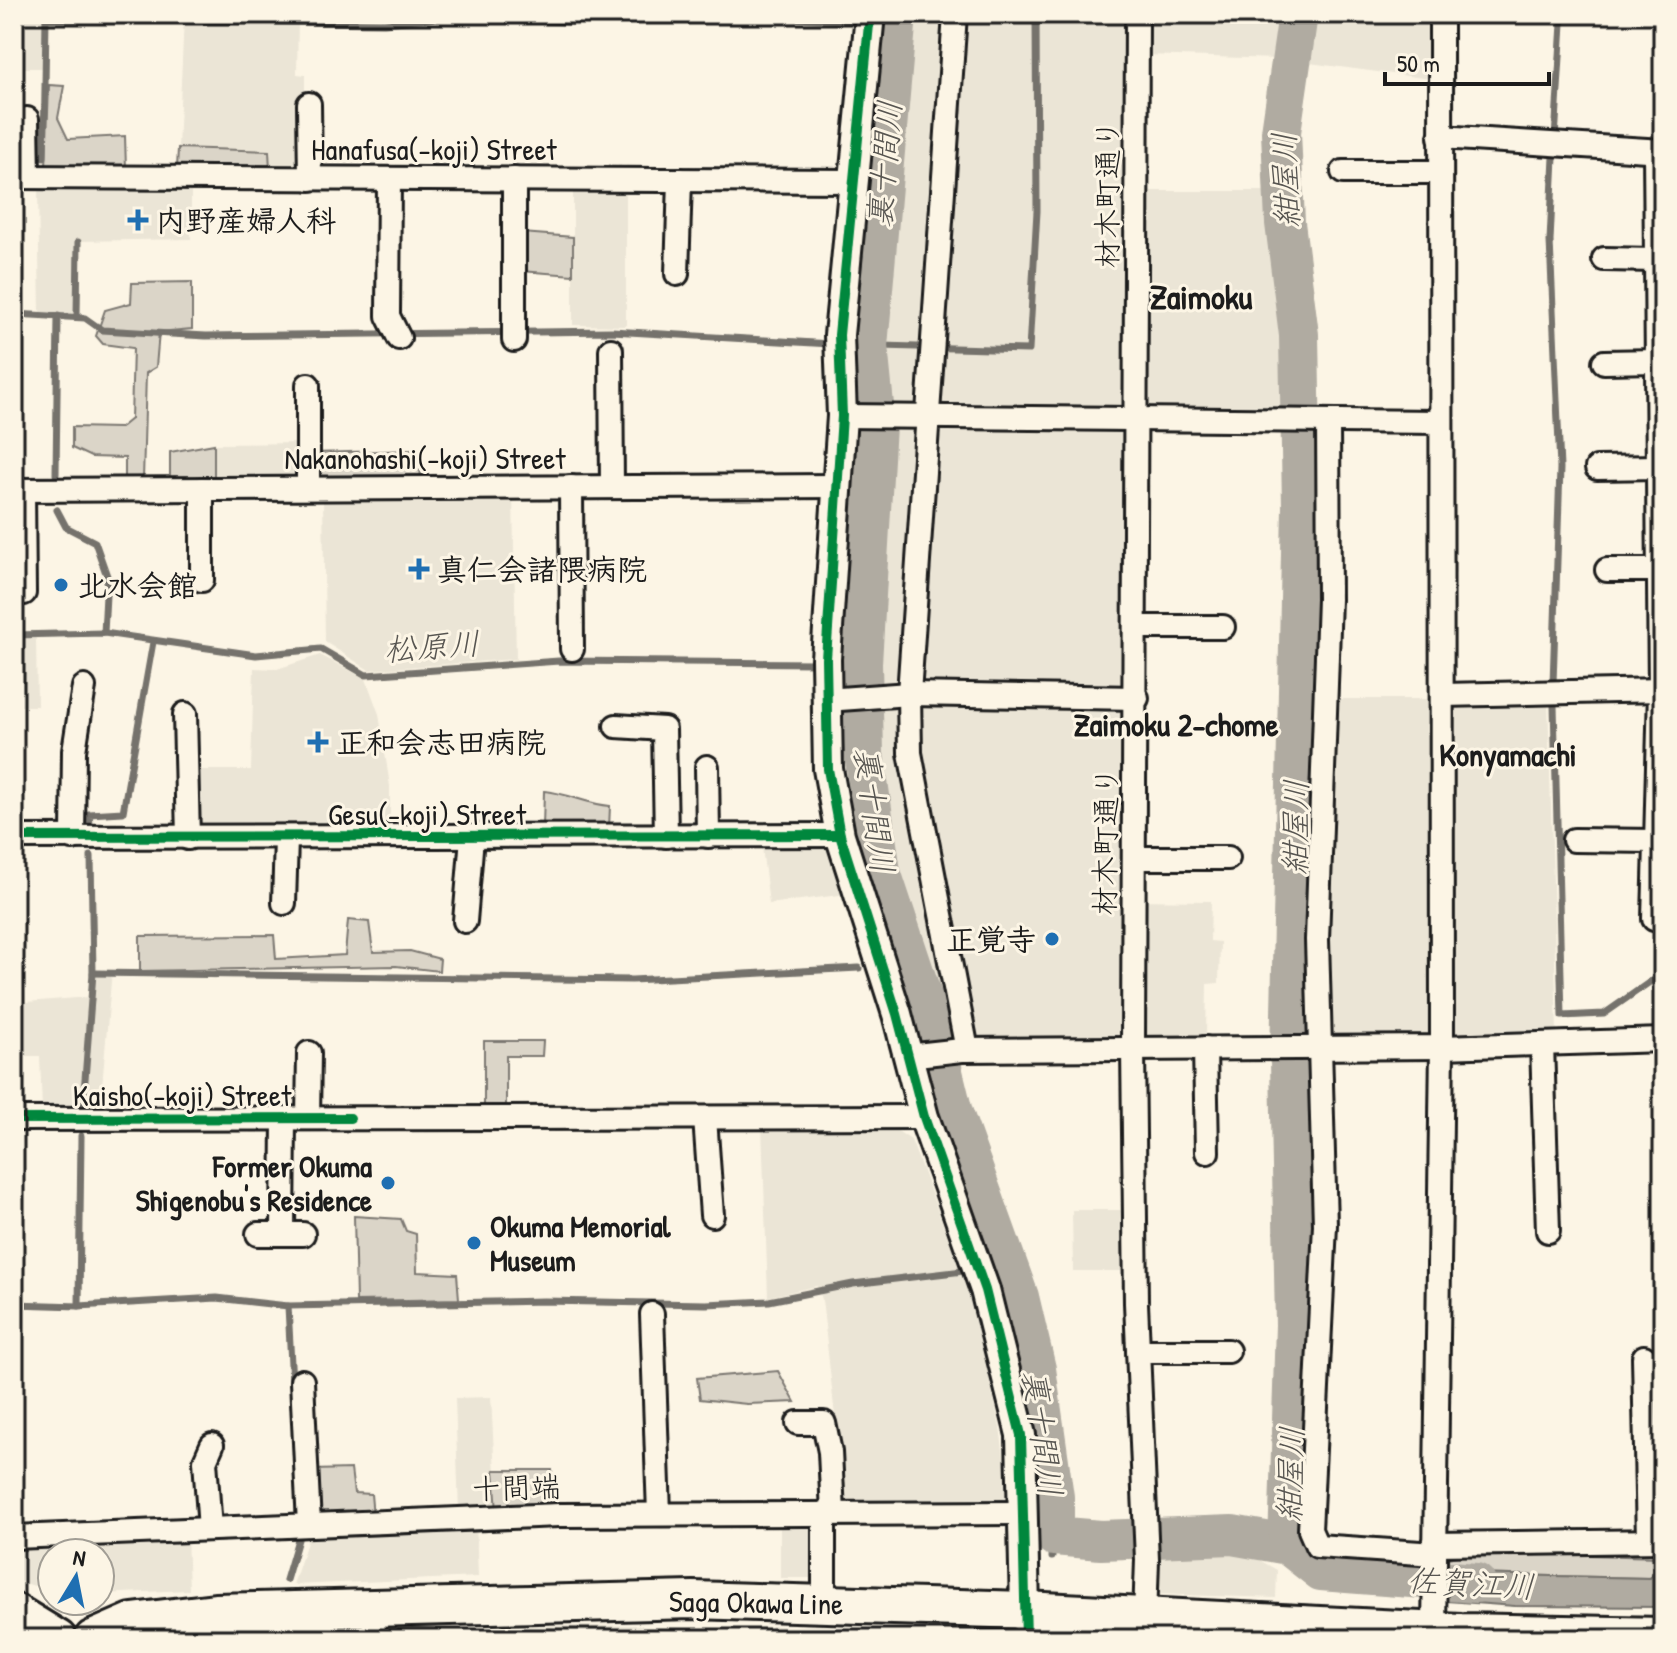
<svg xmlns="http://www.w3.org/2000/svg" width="1677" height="1653" viewBox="0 0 1677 1653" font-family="'Patrick Hand','Klee One',sans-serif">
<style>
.built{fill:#ebe5d6}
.green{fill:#dbd5c8;stroke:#7c7872;stroke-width:2}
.water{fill:#b0aba1;stroke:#75726c;stroke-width:2}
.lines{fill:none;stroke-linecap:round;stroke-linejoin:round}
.stream{stroke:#75726c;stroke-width:7}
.river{stroke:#b0aba1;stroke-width:40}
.minor-casing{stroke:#1c1c1c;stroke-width:28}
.tertiary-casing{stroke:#1c1c1c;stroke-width:34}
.primary-casing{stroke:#1c1c1c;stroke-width:42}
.minor{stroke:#fcf5e5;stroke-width:22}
.tertiary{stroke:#fcf5e5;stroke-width:28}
.primary{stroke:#fcf5e5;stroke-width:36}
.cycleway-casing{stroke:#fcf5e5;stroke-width:15}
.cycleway{stroke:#00873e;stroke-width:10}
.poi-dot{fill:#1f6fb2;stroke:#fcf5e5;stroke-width:3}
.labels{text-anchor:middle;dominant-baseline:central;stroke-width:6;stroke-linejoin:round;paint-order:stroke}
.street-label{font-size:30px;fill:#1c1c1c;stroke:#fcf5e5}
.poi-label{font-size:30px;font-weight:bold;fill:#1c1c1c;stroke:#fcf5e5;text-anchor:start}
.water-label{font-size:32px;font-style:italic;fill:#575551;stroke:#fcf5e5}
.neighbourhood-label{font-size:32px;font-weight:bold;fill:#1c1c1c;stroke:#fcf5e5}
.quarter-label{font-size:34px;font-weight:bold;fill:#1c1c1c;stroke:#fcf5e5}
</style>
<rect width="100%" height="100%" fill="#fcf5e5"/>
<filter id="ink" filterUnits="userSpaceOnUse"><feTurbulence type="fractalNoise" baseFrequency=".0125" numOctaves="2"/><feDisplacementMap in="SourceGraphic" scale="16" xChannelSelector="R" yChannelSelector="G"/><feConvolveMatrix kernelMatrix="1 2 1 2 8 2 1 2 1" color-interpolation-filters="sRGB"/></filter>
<g filter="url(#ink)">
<g class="built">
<polygon points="14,14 298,18 297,74 305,75 305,169 177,169 184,17 44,16 43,68 14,68"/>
<polygon points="381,14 714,14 714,17 445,15 381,20"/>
<polygon points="906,14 1446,14 1446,81 1279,59 1144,55 1144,191 1270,191 1287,332 1285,415 1132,414 1129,900 1211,901 1210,941 1220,942 1219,983 1207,984 1206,1037 948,1040 892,866 873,752 872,651 885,433 877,333"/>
<polygon points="38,188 191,189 191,239 77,241 76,320 40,316"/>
<polygon points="626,188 626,326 573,325 573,189"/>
<polygon points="302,443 302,479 214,480 214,444"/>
<polygon points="513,495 516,659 369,670 325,642 323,497"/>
<polygon points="14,637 36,637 37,706 14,706"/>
<polygon points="320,655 366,679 379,714 390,786 390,828 195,829 194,770 251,770 254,668 277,669"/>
<polygon points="1333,699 1548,699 1557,1034 1326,1040"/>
<polygon points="762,847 832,847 847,894 769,904"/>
<polygon points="92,970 112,970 100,1110 42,1110 40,1056 15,1056 14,1003 89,997"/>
<polygon points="762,1126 890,1126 911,1140 973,1303 1000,1427 1006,1472 1005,1499 998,1505 833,1507 836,1425 822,1299 817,1286 768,1297"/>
<polygon points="1072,1210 1130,1210 1131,1271 1073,1271"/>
<polygon points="491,1397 497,1512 459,1513 455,1398"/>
<polygon points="780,1519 820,1519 819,1578 780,1578"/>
<polygon points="476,1523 478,1577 293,1585 311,1530"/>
<polygon points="187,1535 189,1590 100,1594 100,1553 52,1553 52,1591 14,1580 14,1543"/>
<polygon points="1212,1552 1254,1557 1277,1570 1276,1598 1152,1594 1152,1555"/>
<polygon points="642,1625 642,1639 381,1639 381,1630"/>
<polygon points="771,1626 826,1628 826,1639 771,1639"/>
</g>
<g class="green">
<polygon points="49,85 64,86 58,118 68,139 125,136 126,169 46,168"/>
<polygon points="178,148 269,151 270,169 177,169"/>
<polygon points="522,233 573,237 573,275 521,271"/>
<polygon points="192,282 192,329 159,332 156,367 146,373 143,480 125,480 125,458 91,457 72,448 72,427 120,428 131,419 133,348 103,344 96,336 105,310 131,303 132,283"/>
<polygon points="214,444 214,480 170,480 170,452"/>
<polygon points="418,450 421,478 315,479 314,453"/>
<path d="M 544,791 C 568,793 586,804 610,806 L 609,828 L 543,828 Z"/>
<polygon points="348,920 369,922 373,952 410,951 440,959 439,971 396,966 140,971 140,936 274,935 276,959 345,955"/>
<polygon points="484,1041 543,1041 542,1056 506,1056 506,1109 484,1109"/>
<polygon points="354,1216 401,1219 406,1231 416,1234 417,1272 457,1274 459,1299 356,1301"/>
<polygon points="778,1371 795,1402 747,1404 700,1399 697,1378"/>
<polygon points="351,1469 354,1493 371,1494 373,1517 314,1520 312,1470"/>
<polygon points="494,1470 552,1470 554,1509 497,1512"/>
<polygon points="1474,1552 1660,1557 1651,1578 1461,1574 1448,1568 1448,1558"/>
</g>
<polygon class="water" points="1663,1556 1663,1607 1515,1606 1447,1601 1448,1568 1461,1574 1650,1578"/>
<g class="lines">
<g class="stream">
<polyline points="46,19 384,23 448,17 569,22 752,17 864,21"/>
<polyline points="876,21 897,22"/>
<polyline points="1555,139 1562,23 1567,14"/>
<polyline points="44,157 46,16"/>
<polyline points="14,314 85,318 102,330 206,336 612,331 831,344"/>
<polyline points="77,317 78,242"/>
<polyline points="844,345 1029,350 1037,211 1036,14"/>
<polyline points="56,474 58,316"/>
<polyline points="57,510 66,527 95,542 107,576 104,633"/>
<polyline points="14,635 104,633 256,655 321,649 366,675 559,661 818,663"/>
<polyline points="831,663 862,663"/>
<polyline points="1553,684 1560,468 1550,241 1554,157"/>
<polyline points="1554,705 1562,1016 1604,1014 1657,977 1663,978"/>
<polyline points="90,825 89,814 123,812 153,642"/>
<polyline points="93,973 632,980 859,968"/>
<polyline points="1657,977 1663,928"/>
<polyline points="83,1106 93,973 91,856"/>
<polyline points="984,1266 1003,1260"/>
<polyline points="14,1304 79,1306 217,1298 288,1306 544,1301 706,1304 769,1301 853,1284 972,1270"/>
<polyline points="79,1306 81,1136"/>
<polyline points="288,1306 292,1384"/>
<polyline points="1662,1536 1663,1377"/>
<polyline points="1052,1557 1054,1536"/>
<polyline points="286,1580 299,1536"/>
</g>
<g class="river">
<polyline points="897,14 868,346 876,425 862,663 864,754 881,872 931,1023 953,1113 1019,1297 1036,1369 1054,1497 1054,1536 1101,1540 1232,1535 1288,1545 1321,1571 1476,1583"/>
<polyline points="1288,1545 1295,1325 1290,1060 1302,507 1299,335 1285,223 1281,132 1298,14"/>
</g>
<defs>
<g id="minor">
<polyline points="955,14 909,694 910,753 967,1050"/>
<polyline points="1137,14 1133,1049 1136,1303 1147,1560 1145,1618"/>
<polyline points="309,104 310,179"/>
<polyline points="27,119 28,177"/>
<polyline points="1440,137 1663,151"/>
<polyline points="1343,172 1440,172"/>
<polyline points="14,177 853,181"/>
<polyline points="389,179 388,316 399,338"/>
<polyline points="1604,259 1656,260"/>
<polyline points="677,274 680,180"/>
<polyline points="514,340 514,179"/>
<polyline points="611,350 612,487"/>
<polyline points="1604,362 1657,361"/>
<polyline points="308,385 308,488"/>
<polyline points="842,416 1440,422"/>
<polyline points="1328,421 1329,599 1317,940 1325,1225 1310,1530 1317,1546 1435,1554"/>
<polyline points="1597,468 1658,467"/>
<polyline points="571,487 572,649"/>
<polyline points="14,490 836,486"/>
<polyline points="23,490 24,593"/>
<polyline points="1607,570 1659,570"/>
<polyline points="202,580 202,489"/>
<polyline points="1136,627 1223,627"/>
<polyline points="1443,695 1663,690"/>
<polyline points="826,700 909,694 1137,698"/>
<polyline points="185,714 188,838"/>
<polyline points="616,726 664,729 666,836"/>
<polyline points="707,767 708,836"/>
<polyline points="14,837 840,835"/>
<polyline points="73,838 74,751 84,687"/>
<polyline points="1574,840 1656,841"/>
<polyline points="1135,858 1228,858"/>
<polyline points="284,903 286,839"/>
<polyline points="1654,919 1660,690 1655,152"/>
<polyline points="465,921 472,837"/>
<polyline points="1542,1044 1548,1231"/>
<polyline points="1205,1048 1207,1152"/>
<polyline points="907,1056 962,1050 1442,1047 1663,1040"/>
<polyline points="308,1118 309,1053"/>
<polyline points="705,1118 712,1215"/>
<polyline points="14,1119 924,1117"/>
<polyline points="258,1234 303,1234"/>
<polyline points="283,1234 284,1118"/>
<polyline points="652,1314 659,1514"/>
<polyline points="1138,1351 1228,1351"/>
<polyline points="1644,1357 1648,1540"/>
<polyline points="302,1381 309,1525"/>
<polyline points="798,1423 824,1423 830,1452 833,1513"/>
<polyline points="824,1513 824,1603"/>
<polyline points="210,1529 205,1461 212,1445"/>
<polyline points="14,1537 559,1515 1021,1513"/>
<polyline points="1434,1544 1663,1541"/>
<polyline points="373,1607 374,1639"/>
<polyline points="1025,1610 1026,1639"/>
<polyline points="223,1612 223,1639"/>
<polyline points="1434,1631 1442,1047 1441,14"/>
</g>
<polyline id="tertiary" points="870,14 839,335 842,416 826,659 828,769 840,835 897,1014 924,1117 985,1290 1021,1435 1025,1610"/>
<g id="primary">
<polyline points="14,1612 58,1639"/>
<polyline points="93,1639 132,1622 215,1612 693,1600 1025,1610 1461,1632 1663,1636"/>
</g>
</defs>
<use href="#minor" class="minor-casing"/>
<use href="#tertiary" class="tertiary-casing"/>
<use href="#primary" class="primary-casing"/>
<use href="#minor" class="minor"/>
<use href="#tertiary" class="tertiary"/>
<use href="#primary" class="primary"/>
<defs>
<g id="cycleway">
<polyline points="870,14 839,335 842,416 826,659 828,769 840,835 897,1014 924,1117 985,1290 1021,1435 1026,1639"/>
<polyline points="14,837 840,835"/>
<polyline points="14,1119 350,1118"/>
</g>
</defs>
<use href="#cycleway" class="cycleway-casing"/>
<use href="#cycleway" class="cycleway"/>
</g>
</g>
<g class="poi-dot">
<path d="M134 208h8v8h8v8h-8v8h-8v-8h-8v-8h8z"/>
<path d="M415 557h8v8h8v8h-8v8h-8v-8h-8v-8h8z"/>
<circle cx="61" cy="585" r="8"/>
<path d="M314 730h8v8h8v8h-8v8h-8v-8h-8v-8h8z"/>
<circle cx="1052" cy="939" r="8"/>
<circle cx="388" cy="1183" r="8"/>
<circle cx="474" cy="1243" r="8"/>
</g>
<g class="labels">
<g class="street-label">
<text x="434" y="149">Hanafusa(-koji) Street</text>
<text transform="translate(1107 194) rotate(-90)">材木町通り</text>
<text x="425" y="458">Nakanohashi(-koji) Street</text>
<text x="427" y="814">Gesu(-koji) Street</text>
<text transform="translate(1105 841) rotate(-89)">材木町通り</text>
<text x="182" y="1095">Kaisho(-koji) Street</text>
<text transform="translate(516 1487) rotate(-2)">十間端</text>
<text transform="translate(756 1602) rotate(1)">Saga Okawa Line</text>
</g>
<g class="poi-label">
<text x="156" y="220">内野産婦人科</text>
<text x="437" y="569">真仁会諸隈病院</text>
<text x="77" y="585">北水会館</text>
<text x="336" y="742">正和会志田病院</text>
<text x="1036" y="939" text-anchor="end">正覚寺</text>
<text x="372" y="1166" text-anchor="end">Former Okuma<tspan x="372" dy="34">Shigenobu's Residence</tspan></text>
<text x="490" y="1226">Okuma Memorial<tspan x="490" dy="34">Museum</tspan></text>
</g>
<g class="water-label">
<text transform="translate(884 164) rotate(-85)">裏十間川</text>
<text transform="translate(1285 180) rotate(-92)">紺屋川</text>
<text transform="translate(432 646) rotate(-4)">松原川</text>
<text transform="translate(875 810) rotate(82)">裏十間川</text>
<text transform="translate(1295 827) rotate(-89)">紺屋川</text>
<text transform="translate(1043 1433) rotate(82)">裏十間川</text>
<text transform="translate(1290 1474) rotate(-88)">紺屋川</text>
<text transform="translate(1471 1583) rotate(3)">佐賀江川</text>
</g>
<g class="neighbourhood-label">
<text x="1176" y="724">Zaimoku 2-chome</text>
<text x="1508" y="754">Konyamachi</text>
</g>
<g class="quarter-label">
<text x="1201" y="297">Zaimoku</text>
</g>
</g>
<rect width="1677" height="1653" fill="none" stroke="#fcf5e5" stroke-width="48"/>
<rect x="24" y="24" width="1629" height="1605" fill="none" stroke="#1c1c1c" stroke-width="3" filter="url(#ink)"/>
<g transform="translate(76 1577) rotate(10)"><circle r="38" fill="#fcf5e5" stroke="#a29e95" stroke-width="2"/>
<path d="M0-6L14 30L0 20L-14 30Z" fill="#1f6fb2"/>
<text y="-12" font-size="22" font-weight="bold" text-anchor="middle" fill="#1c1c1c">N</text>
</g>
<path d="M1385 72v12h164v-12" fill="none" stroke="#1c1c1c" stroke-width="4"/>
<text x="1397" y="72" font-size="24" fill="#1c1c1c" stroke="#fcf5e5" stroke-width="6" paint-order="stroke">50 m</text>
</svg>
